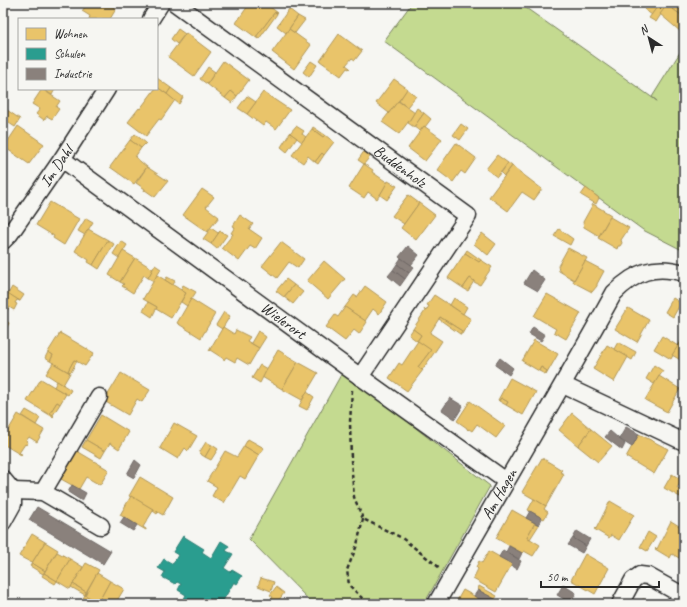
<svg xmlns="http://www.w3.org/2000/svg" width="687" height="607" viewBox="0 0 687 607" font-family="Caveat,sans-serif">
<style>
.green{fill:#c4da90;stroke:#78825e}
.homes{fill:#e9c46a;stroke:#b09657}
.schools{fill:#2a9d8f;stroke:#2a7b71}
.industry{fill:#8a817c;stroke:#6e6764}
.lines{fill:none;stroke-linecap:round;stroke-linejoin:round}
.minor-casing{stroke:#2b2b2b;stroke-width:19}
.path{stroke:#2b2b2b;stroke-width:2.5;stroke-dasharray:4 3;stroke-linecap:butt}
.minor{stroke:#f6f6f2;stroke-width:16}
.labels{text-anchor:middle;dominant-baseline:central;stroke-width:4;stroke-linejoin:round;paint-order:stroke}
.street-label{font-size:16px;fill:#2b2b2b;stroke:#f6f6f2}
</style>
<rect width="100%" height="100%" fill="#f6f6f2"/>
<filter id="ink" filterUnits="userSpaceOnUse"><feTurbulence type="fractalNoise" baseFrequency=".025" numOctaves="2"/><feDisplacementMap in="SourceGraphic" scale="8" xChannelSelector="R" yChannelSelector="G"/><feConvolveMatrix kernelMatrix="1 2 1 2 8 2 1 2 1" color-interpolation-filters="sRGB"/></filter>
<g filter="url(#ink)">
<g class="green">
<polygon points="412,3 519,3 657,101 652,97 684,46 684,251 643,230 384,41"/>
<polygon points="342,373 357,382 490,486 424,604 313,604 249,539"/>
</g>
<g class="homes">
<polygon points="88,3 107,3 116,9 110,19 89,19 90,16 82,11"/>
<polygon points="250,3 265,3 278,13 275,12 256,37 258,39 236,23"/>
<polygon points="356,3 366,3 362,7"/>
<polygon points="644,3 657,3 659,4 652,15 645,10 648,6"/>
<polygon points="660,3 665,3 667,5 656,22 649,18"/>
<polygon points="669,3 684,3 684,17 667,5"/>
<polygon points="667,5 684,17 684,28 681,32 660,14"/>
<polygon points="289,9 298,16 286,33 277,26"/>
<polygon points="275,12 277,14 259,39 256,37"/>
<polygon points="298,16 305,20 295,33 289,29"/>
<polygon points="178,29 185,34 177,44 171,39"/>
<polygon points="289,29 311,45 294,69 272,52"/>
<polygon points="186,33 211,52 194,76 168,57"/>
<polygon points="339,34 362,51 355,60 352,58 346,65 350,68 349,69 347,68 341,76 320,61"/>
<polygon points="223,61 249,80 237,96 231,91 225,98 207,84"/>
<polygon points="311,61 317,65 309,77 303,72"/>
<polygon points="208,67 215,72 207,84 200,79"/>
<polygon points="157,78 171,88 167,94 157,87"/>
<polygon points="394,79 408,89 389,113 376,103"/>
<polygon points="157,87 175,100 161,120 159,119 146,136 128,122 139,108 140,109 155,89 157,89"/>
<polygon points="171,88 183,97 179,104 167,94"/>
<polygon points="42,89 60,101 56,107 59,109 52,119 47,116 44,120 36,114 40,109 32,104"/>
<polygon points="43,89 55,89 52,95"/>
<polygon points="407,89 416,96 407,107 399,101"/>
<polygon points="231,91 237,96 232,103 225,98"/>
<polygon points="263,92 290,110 276,129 266,122 263,126 247,114"/>
<polygon points="247,96 256,102 247,114 238,108"/>
<polygon points="398,101 415,113 399,134 382,122"/>
<polygon points="417,108 424,113 414,127 408,123"/>
<polygon points="7,110 20,119 15,127 3,119 3,115"/>
<polygon points="424,113 431,119 425,127 424,126 420,131 414,127"/>
<polygon points="461,124 468,129 460,140 453,135"/>
<polygon points="18,126 44,144 29,164 4,147"/>
<polygon points="296,126 304,131 302,134 306,137 302,142 290,133"/>
<polygon points="424,126 442,139 425,161 408,148"/>
<polygon points="313,127 325,135 323,137 312,129"/>
<polygon points="312,129 323,137 325,135 334,142 324,155 322,153 315,162 308,156 303,163 292,155"/>
<polygon points="290,133 297,138 287,152 281,147"/>
<polygon points="135,134 146,143 141,148 130,140"/>
<polygon points="130,140 141,148 135,157 147,167 134,184 110,167"/>
<polygon points="456,143 476,158 465,174 461,171 453,182 437,170"/>
<polygon points="365,150 372,154 364,164 358,160"/>
<polygon points="322,153 324,155 318,164 315,162"/>
<polygon points="497,155 508,163 497,177 486,169"/>
<polygon points="508,163 512,166 504,176 501,173"/>
<polygon points="364,164 373,170 372,172 388,183 377,199 368,192 364,198 349,188"/>
<polygon points="512,166 542,189 534,200 522,192 508,211 489,197"/>
<polygon points="147,167 168,181 155,197 145,190 144,191 145,189 136,183"/>
<polygon points="388,181 397,186 387,200 380,195"/>
<polygon points="586,188 599,198 596,204 581,195"/>
<polygon points="202,189 214,197 206,207 219,217 207,232 183,215"/>
<polygon points="408,195 419,203 404,224 392,216"/>
<polygon points="50,202 79,219 64,245 53,238 54,236 36,225"/>
<polygon points="419,203 435,215 416,240 401,228"/>
<polygon points="593,204 611,215 599,236 584,227 583,222"/>
<polygon points="240,215 253,224 249,229 262,238 255,249 250,246 239,261 222,248 233,234 231,233 235,227 233,226"/>
<polygon points="610,217 629,228 621,240 622,243 620,246 618,246 617,249 598,238"/>
<polygon points="86,218 93,222 85,235 78,231"/>
<polygon points="211,228 218,233 220,231 211,244 203,239"/>
<polygon points="88,229 108,240 93,265 88,262 89,260 75,251"/>
<polygon points="559,229 573,239 570,245 554,236"/>
<polygon points="220,231 227,235 217,249 211,244"/>
<polygon points="482,233 496,244 488,255 474,244"/>
<polygon points="108,240 114,244 99,269 93,265"/>
<polygon points="121,241 127,245 119,258 113,254"/>
<polygon points="281,242 304,259 298,268 289,262 277,278 262,266"/>
<polygon points="568,248 587,258 574,280 559,271 558,266"/>
<polygon points="467,250 481,260 479,262 465,253"/>
<polygon points="123,251 135,258 120,282 109,275"/>
<polygon points="465,253 479,262 481,260 492,267 480,285 474,282 474,281 470,278 463,288 448,278"/>
<polygon points="135,258 153,269 148,278 144,275 133,293 122,286 124,284 120,282"/>
<polygon points="324,261 345,279 328,299 307,281"/>
<polygon points="585,261 604,271 597,284 597,286 592,292 573,282"/>
<polygon points="155,265 161,269 154,281 148,278"/>
<polygon points="157,275 186,293 171,318 156,309 157,307 143,299"/>
<polygon points="167,277 175,281 173,285 165,280"/>
<polygon points="470,278 474,281 468,291 463,288"/>
<polygon points="286,279 294,285 284,297 276,291"/>
<polygon points="183,285 196,292 187,306 181,302 186,293 181,290"/>
<polygon points="294,285 303,292 293,304 284,297"/>
<polygon points="365,286 387,302 379,314 373,309 365,321 345,307 354,295 357,297"/>
<polygon points="12,287 24,295 20,301 8,294"/>
<polygon points="3,290 20,301 17,300 15,303 17,304 14,310 9,307 3,317"/>
<polygon points="547,294 581,313 566,339 554,332 556,329 534,316"/>
<polygon points="434,295 471,319 462,334 460,334 462,331 440,317 430,333 442,341 434,353 417,341 421,335 413,329 425,311 424,309 426,311 429,306 427,305"/>
<polygon points="454,298 467,307 463,314 450,305"/>
<polygon points="673,298 681,303 673,317 665,312"/>
<polygon points="191,299 215,314 201,338 177,323"/>
<polygon points="148,302 157,307 152,317 143,311"/>
<polygon points="345,307 367,322 359,334 354,330 345,341 326,327 335,315 338,317"/>
<polygon points="628,308 649,320 637,342 615,329"/>
<polygon points="224,312 230,316 222,329 216,325"/>
<polygon points="440,317 462,331 460,334 439,319"/>
<polygon points="3,319 9,323 4,333 3,332"/>
<polygon points="223,327 234,334 236,330 250,337 247,341 259,348 249,365 237,358 235,362 226,357 224,360 224,359 210,350 209,351"/>
<polygon points="413,329 421,335 417,341 409,335"/>
<polygon points="258,331 266,337 259,348 251,343"/>
<polygon points="60,333 94,353 85,366 74,360 68,371 70,373 50,361 53,355 48,352"/>
<polygon points="662,336 678,346 671,359 654,349"/>
<polygon points="684,337 684,362 672,355"/>
<polygon points="534,340 558,354 546,375 547,371 541,367 539,371 522,361"/>
<polygon points="418,341 431,350 418,367 423,370 407,391 389,378 399,363 402,365"/>
<polygon points="618,342 636,352 632,360 614,349"/>
<polygon points="607,345 628,357 614,382 593,369"/>
<polygon points="278,350 298,362 282,389 262,377"/>
<polygon points="431,350 434,353 422,370 418,367"/>
<polygon points="48,352 53,355 50,361 45,358"/>
<polygon points="74,360 77,361 71,372 68,371"/>
<polygon points="298,362 318,373 302,400 282,389"/>
<polygon points="53,363 70,373 63,385 46,374"/>
<polygon points="260,365 267,369 260,383 252,378"/>
<polygon points="654,365 663,371 654,384 646,379"/>
<polygon points="541,367 547,371 545,374 539,371"/>
<polygon points="121,373 150,390 142,402 137,399 128,415 104,401"/>
<polygon points="659,376 680,389 667,412 645,400"/>
<polygon points="510,378 536,392 523,415 506,405 508,402 501,398 499,401 498,400"/>
<polygon points="41,379 66,394 60,404 57,402 50,413 54,416 53,417 27,401"/>
<polygon points="57,381 71,390 68,395 54,387"/>
<polygon points="307,392 314,397 307,410 299,406"/>
<polygon points="501,398 508,402 506,405 499,401"/>
<polygon points="470,401 505,426 496,438 477,424 472,431 469,429 468,430 467,429 467,428 457,421"/>
<polygon points="57,402 60,404 53,415 50,413"/>
<polygon points="26,410 40,418 36,425 22,416"/>
<polygon points="572,413 591,429 578,446 559,430"/>
<polygon points="18,414 44,430 37,442 29,437 26,441 28,442 26,445 25,444 19,453 22,454 21,455 3,444 3,439"/>
<polygon points="101,415 129,432 119,449 110,443 105,451 86,440"/>
<polygon points="174,423 197,436 188,451 185,448 178,459 160,448"/>
<polygon points="591,429 612,446 598,462 578,446"/>
<polygon points="639,434 668,449 654,474 626,457"/>
<polygon points="248,439 264,448 259,455 244,446"/>
<polygon points="86,440 105,451 101,458 82,447"/>
<polygon points="206,442 212,445 205,457 199,453"/>
<polygon points="212,445 218,449 211,460 205,457"/>
<polygon points="244,446 259,455 245,479 240,476 224,503 212,496 217,487 207,481 225,451 237,457"/>
<polygon points="77,451 109,470 100,485 86,477 79,489 61,479"/>
<polygon points="542,458 562,470 560,472 564,474 546,506 522,492"/>
<polygon points="672,474 682,480 677,488 683,492 680,497 664,488"/>
<polygon points="140,477 173,497 163,515 129,496"/>
<polygon points="131,496 158,512 157,514 153,511 143,527 146,529 146,530 120,515"/>
<polygon points="534,499 546,506 544,509 548,512 544,519 528,510"/>
<polygon points="610,501 634,515 619,540 611,535 609,538 594,529 595,528 596,529"/>
<polygon points="512,510 535,523 527,537 540,545 533,556 524,551 522,553 496,538"/>
<polygon points="671,521 684,529 684,553 681,559 672,554 670,558 655,549 656,548 657,549"/>
<polygon points="535,523 539,525 530,539 527,537"/>
<polygon points="648,532 656,537 647,551 640,547"/>
<polygon points="32,534 45,542 32,563 19,556"/>
<polygon points="45,542 58,550 45,571 32,563"/>
<polygon points="489,551 512,564 496,592 473,579 478,569 476,567 479,561 482,563"/>
<polygon points="57,552 70,559 57,581 44,573"/>
<polygon points="585,554 609,568 595,594 571,580"/>
<polygon points="70,559 83,567 70,589 57,581"/>
<polygon points="32,563 45,571 43,574 30,566"/>
<polygon points="86,563 99,570 86,592 73,584"/>
<polygon points="44,573 57,581 55,584 42,576"/>
<polygon points="97,573 110,581 98,603 85,595"/>
<polygon points="261,578 274,582 271,591 258,586"/>
<polygon points="110,581 124,589 115,604 100,604 98,603"/>
<polygon points="73,584 86,592 85,595 71,587"/>
<polygon points="479,586 497,596 495,599 478,590"/>
<polygon points="276,587 284,593 276,604 271,604 269,602 273,597 270,595"/>
<polygon points="463,590 474,596 488,604 455,604"/>
<polygon points="85,595 98,603 97,604 93,604 83,598"/>
<polygon points="564,599 571,603 574,604 561,604"/>
<polygon points="643,599 652,604 640,604"/>
</g>
<polygon class="schools" points="183,536 204,549 202,552 211,558 221,541 229,546 226,551 233,554 224,568 230,572 232,570 242,576 237,584 234,582 221,604 207,604 202,601 201,604 181,604 186,595 178,590 181,584 177,582 175,584 162,577 165,572 158,568 164,559 173,564 178,555 173,552"/>
<g class="industry">
<polygon points="408,246 419,255 411,265 399,257"/>
<polygon points="401,258 414,267 409,273 397,264"/>
<polygon points="397,264 409,273 405,279 393,270"/>
<polygon points="393,270 405,279 400,286 388,276"/>
<polygon points="532,270 545,280 538,291 524,283"/>
<polygon points="533,327 545,335 541,341 529,334"/>
<polygon points="500,358 513,368 509,375 495,365"/>
<polygon points="450,398 463,406 455,419 442,410"/>
<polygon points="626,427 639,434 632,447 619,439"/>
<polygon points="610,431 625,444 622,450 605,437"/>
<polygon points="135,460 141,465 134,478 127,474"/>
<polygon points="72,485 86,493 82,501 68,492"/>
<polygon points="37,507 111,551 103,564 29,520"/>
<polygon points="530,511 542,518 539,525 526,518"/>
<polygon points="124,517 137,525 133,531 120,523"/>
<polygon points="577,531 590,539 586,546 573,538"/>
<polygon points="573,538 586,546 582,553 568,545"/>
<polygon points="509,546 522,553 519,559 506,552"/>
<polygon points="503,550 521,561 517,569 511,565 512,564 499,557"/>
<polygon points="563,585 576,593 571,603 557,595"/>
<polygon points="478,590 495,599 493,604 488,604 474,596"/>
</g>
<g class="lines">
<defs>
<g id="minor">
<path id="s1" d="M 175,3 L 468,216 L 360,377"/>
<polyline points="151,19 161,3"/>
<path id="s2" d="M 62,159 L 348,368 L 506,481"/>
<path id="s3" d="M 3,241 L 10,234 L 62,159 L 107,89"/>
<polyline points="563,385 684,442"/>
<polyline points="3,479 13,491 13,504 3,522"/>
<polyline points="13,491 43,492 101,526"/>
<polyline points="43,492 99,397"/>
<path id="s4" d="M 436,604 C 495,500 556,398 614,293 C 635,272 654,264 684,273"/>
<polyline points="620,604 633,580 640,575 648,576 684,596"/>
</g>
</defs>
<use href="#minor" class="minor-casing"/>
<g class="path">
<polyline points="352,390 350,422 351,460 354,497 363,519 402,538 440,568"/>
<polyline points="363,519 357,545 347,570 349,585 368,604"/>
</g>
<use href="#minor" class="minor"/>
</g>
</g>
<g class="labels">
<g class="street-label">
<text stroke="none"><textPath href="#s3" startOffset="92">Im Dahl</textPath></text>
<text stroke="none"><textPath href="#s1" startOffset="278">Buddenholz</textPath></text>
<text stroke="none"><textPath href="#s2" startOffset="274">Wielerort</textPath></text>
<text stroke="none"><textPath href="#s4" startOffset="127">Am Hagen</textPath></text>
</g>
</g>
<rect width="687" height="607" fill="none" stroke="#f6f6f2" stroke-width="16"/>
<rect x="8" y="8" width="671" height="591" fill="none" stroke="#2b2b2b" stroke-width="1.5" filter="url(#ink)"/>
<rect x="18" y="18" width="140" height="72" fill="#f6f6f2" stroke="#a5a5a2"/>
<rect x="26" y="28" width="20" height="12" fill="#e9c46a" stroke="#a5a5a2"/>
<text x="54" y="38" font-size="12" fill="#2b2b2b">Wohnen</text>
<rect x="26" y="48" width="20" height="12" fill="#2a9d8f" stroke="#a5a5a2"/>
<text x="54" y="58" font-size="12" fill="#2b2b2b">Schulen</text>
<rect x="26" y="68" width="20" height="12" fill="#8a817c" stroke="#a5a5a2"/>
<text x="54" y="78" font-size="12" fill="#2b2b2b">Industrie</text>
<g transform="translate(649 38) rotate(324)" stroke="#f6f6f2" stroke-width="3" paint-order="stroke">
<path d="M0-3L7 15L0 10L-7 15Z" fill="#2b2b2b"/>
<text y="-6" font-size="11" font-weight="bold" text-anchor="middle" fill="#2b2b2b">N</text>
</g>
<path d="M541 581v6h118v-6" fill="none" stroke="#2b2b2b" stroke-width="2"/>
<text x="547" y="581" font-size="12" fill="#2b2b2b" stroke="#f6f6f2" stroke-width="3" paint-order="stroke">50 m</text>
</svg>
